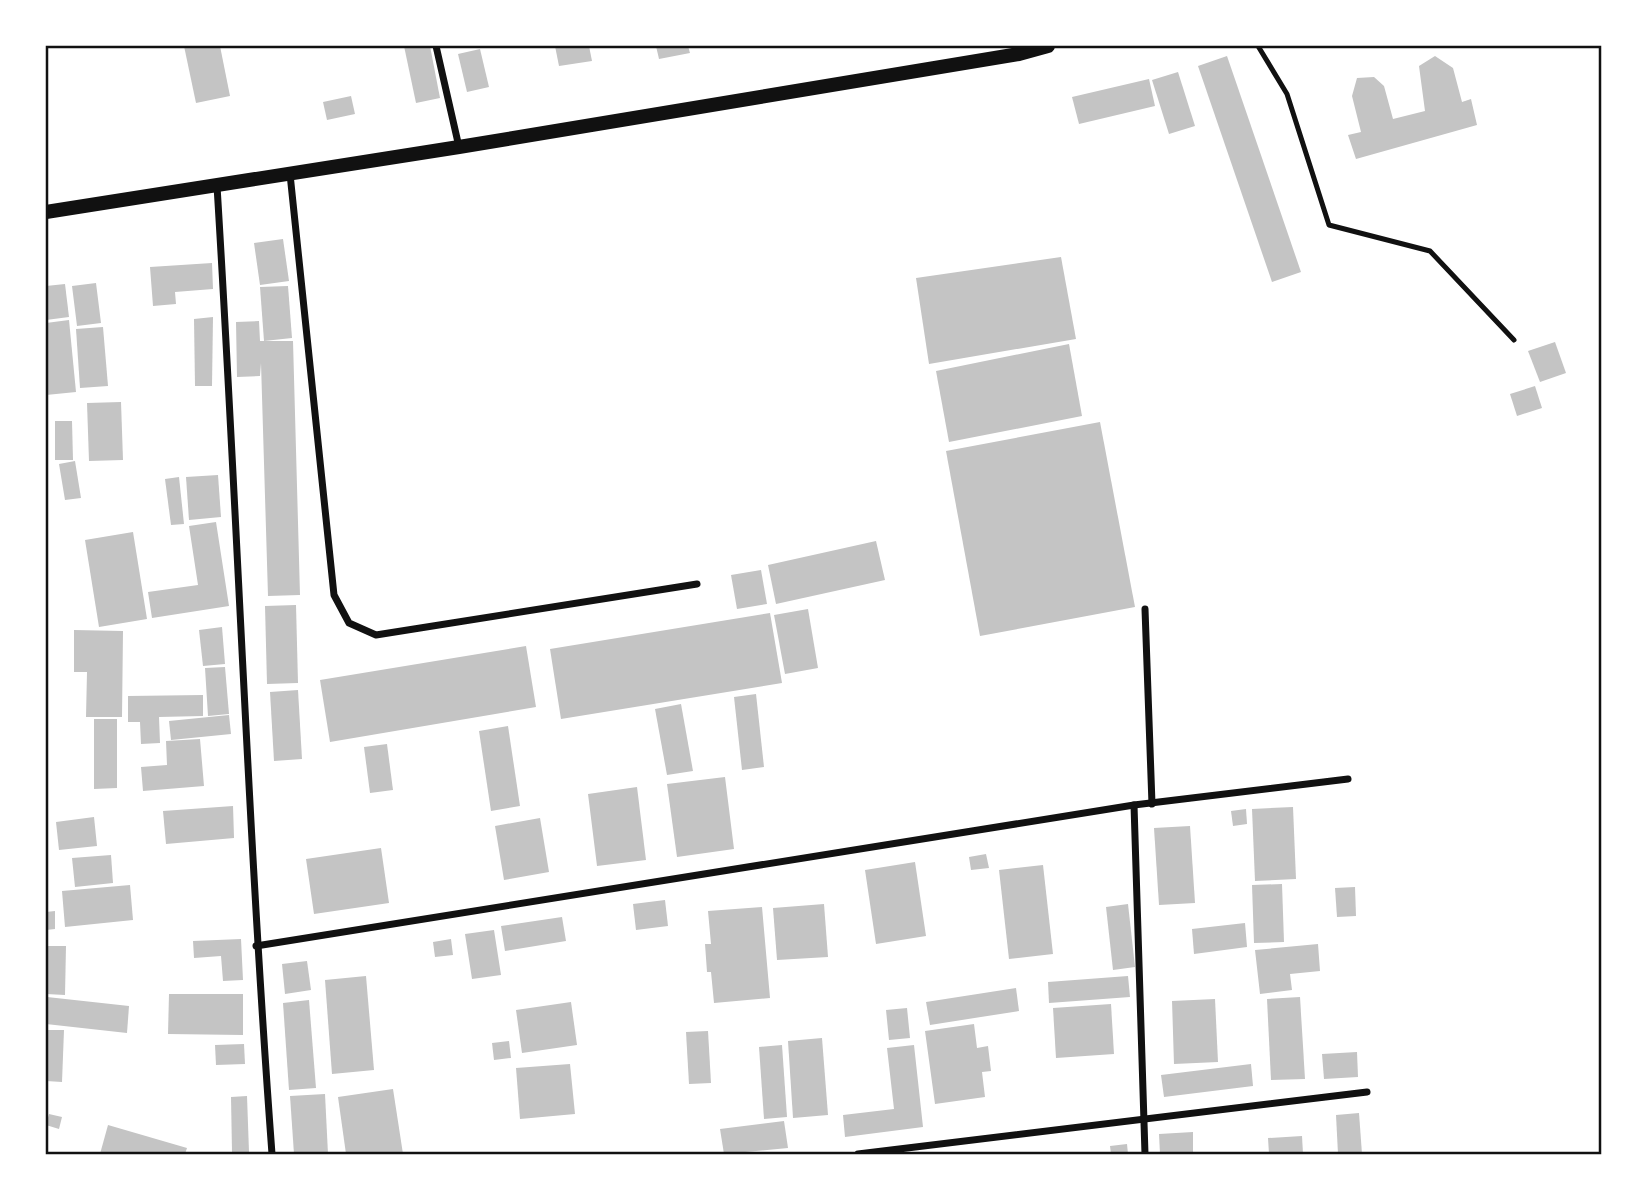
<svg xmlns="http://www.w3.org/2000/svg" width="1647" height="1200" viewBox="0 0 1647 1200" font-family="Mulish,sans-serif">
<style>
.building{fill:#c4c4c4}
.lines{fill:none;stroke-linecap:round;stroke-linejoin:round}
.service{stroke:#111;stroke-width:5}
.minor{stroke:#111;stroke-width:7}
.secondary{stroke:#111;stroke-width:14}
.neatline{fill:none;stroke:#111;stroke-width:2.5}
</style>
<rect width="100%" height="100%" fill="#fff"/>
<g class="building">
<polygon points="184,46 220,46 230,96 196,103"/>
<polygon points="404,46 430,46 440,98 416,103"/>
<polygon points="555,46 589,46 592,61 559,66"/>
<polygon points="656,46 688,46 690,53 659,59"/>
<polygon points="480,49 489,87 467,92 458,54"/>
<polygon points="1227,56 1301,272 1272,282 1198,66"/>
<polygon points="1435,56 1453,68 1462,102 1471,99 1477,125 1356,159 1348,135 1361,132 1352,96 1357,78 1374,77 1384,86 1393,119 1425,111 1419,66"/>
<polygon points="1178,72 1195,126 1169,134 1152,80"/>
<polygon points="1149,79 1155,106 1079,124 1072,97"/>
<polygon points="351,96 355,114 327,120 323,102"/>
<polygon points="283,239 289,281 260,285 254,243"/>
<polygon points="1061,257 1076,339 929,364 916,278"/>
<polygon points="212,263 213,289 175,292 176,304 153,306 150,267"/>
<polygon points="96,283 101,323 77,326 72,286"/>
<polygon points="65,284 69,317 46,320 46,286"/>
<polygon points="288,286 292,338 264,341 260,287"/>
<polygon points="213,317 212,386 195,386 194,319"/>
<polygon points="69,320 76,392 46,395 46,323"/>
<polygon points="259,321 260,341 293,341 300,595 268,596 261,363 260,376 237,377 236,322"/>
<polygon points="103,327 108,386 80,388 76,329"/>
<polygon points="1555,342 1566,373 1540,382 1528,351"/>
<polygon points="1069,344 1082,416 949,442 936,371"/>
<polygon points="1535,386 1542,408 1517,416 1510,394"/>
<polygon points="121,402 123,460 89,461 87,403"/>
<polygon points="55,421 72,421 73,460 55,460"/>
<polygon points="1100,422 1135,607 980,636 946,451"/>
<polygon points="75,461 81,498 65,500 59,464"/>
<polygon points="218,475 221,517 189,520 186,477"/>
<polygon points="179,477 184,524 171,525 165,479"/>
<polygon points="216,522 229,606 152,618 148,592 198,585 189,526"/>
<polygon points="133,532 147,619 99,627 85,540"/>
<polygon points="876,541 885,580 776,604 768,565"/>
<polygon points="761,570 767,604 737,609 731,575"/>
<polygon points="296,605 298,683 267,684 265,606"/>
<polygon points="808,609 818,668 785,674 774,615"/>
<polygon points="770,613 782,683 561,719 550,649"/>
<polygon points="222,627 225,664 203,666 199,630"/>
<polygon points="74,630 123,631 122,717 86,717 87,672 74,672"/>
<polygon points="526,646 536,707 330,742 320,680"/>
<polygon points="225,667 229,714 208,716 205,668"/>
<polygon points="298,690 302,759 274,761 270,692"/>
<polygon points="756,694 764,767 742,770 734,697"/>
<polygon points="203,695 203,716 159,717 160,743 141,744 140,722 128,722 128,696"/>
<polygon points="681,704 693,771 667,775 655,709"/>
<polygon points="229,715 231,734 171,740 169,721"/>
<polygon points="94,719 117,719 117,788 94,789"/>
<polygon points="508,726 520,806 491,811 479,731"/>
<polygon points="200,739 204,786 143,791 141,767 167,765 166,741"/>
<polygon points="387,744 393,790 370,793 364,747"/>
<polygon points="725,777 734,849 677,857 667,784"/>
<polygon points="637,787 646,860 597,866 588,794"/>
<polygon points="233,806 234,838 166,844 163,811"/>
<polygon points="1293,807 1296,879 1255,881 1252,809"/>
<polygon points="1246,809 1247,824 1233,826 1231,811"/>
<polygon points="94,817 97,846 59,850 56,822"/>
<polygon points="540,818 549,872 504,880 495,826"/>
<polygon points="1190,826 1195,903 1159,905 1154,828"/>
<polygon points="381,848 389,903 314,914 306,859"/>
<polygon points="986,854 989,868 971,870 969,857"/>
<polygon points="111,855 113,883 75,887 72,858"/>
<polygon points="915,862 926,936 876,944 865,870"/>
<polygon points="1043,865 1053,954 1009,959 999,870"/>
<polygon points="1282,884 1284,942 1254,943 1252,885"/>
<polygon points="130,885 133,920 65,927 62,891"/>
<polygon points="1355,887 1356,916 1337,917 1335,888"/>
<polygon points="665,900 668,926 636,930 633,904"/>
<polygon points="824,904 828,957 777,960 773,908"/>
<polygon points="1128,904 1135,967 1113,970 1106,907"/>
<polygon points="762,907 770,998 714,1003 711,972 707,972 705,944 711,944 708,911"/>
<polygon points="55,911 55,929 46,930 46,912"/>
<polygon points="562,917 566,941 505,951 501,926"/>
<polygon points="1245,923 1247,947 1194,954 1192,929"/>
<polygon points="494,930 501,975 472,979 465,934"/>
<polygon points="241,939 243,980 223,981 221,956 194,958 193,941"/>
<polygon points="451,939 453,955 435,957 433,942"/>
<polygon points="1318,944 1320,971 1290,974 1292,990 1260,994 1255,950"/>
<polygon points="46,946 66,946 65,995 46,994"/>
<polygon points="307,961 311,990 285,994 282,964"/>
<polygon points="366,976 374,1070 332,1074 325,980"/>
<polygon points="1128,976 1130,997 1049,1003 1048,982"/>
<polygon points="1016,988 1019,1011 930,1025 926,1002"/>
<polygon points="169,994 243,994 243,1035 168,1034"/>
<polygon points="47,997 129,1006 127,1033 46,1024"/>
<polygon points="1300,997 1305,1079 1271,1080 1267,999"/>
<polygon points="1215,999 1218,1062 1174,1064 1172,1001"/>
<polygon points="309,1000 316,1088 289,1090 283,1003"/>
<polygon points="571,1002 577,1045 522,1053 516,1010"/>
<polygon points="1111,1004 1114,1054 1056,1058 1053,1008"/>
<polygon points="907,1008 910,1038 889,1040 886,1010"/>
<polygon points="974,1024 977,1048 988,1046 991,1071 982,1072 985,1097 935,1104 925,1031"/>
<polygon points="46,1030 64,1030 62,1082 46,1081"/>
<polygon points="708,1031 711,1083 689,1084 686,1032"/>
<polygon points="822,1038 828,1115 793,1118 788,1041"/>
<polygon points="509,1041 511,1058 494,1060 492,1043"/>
<polygon points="244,1044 245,1064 216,1065 215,1045"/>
<polygon points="782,1045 787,1117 764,1119 759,1047"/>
<polygon points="914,1045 923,1127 845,1137 843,1115 894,1109 887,1048"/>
<polygon points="1357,1052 1358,1077 1324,1079 1322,1054"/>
<polygon points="570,1064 575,1114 520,1119 516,1068"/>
<polygon points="1251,1064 1253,1086 1164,1097 1161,1075"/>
<polygon points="393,1089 403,1154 346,1154 338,1097"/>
<polygon points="325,1094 328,1154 294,1154 290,1096"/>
<polygon points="247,1096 249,1152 232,1152 231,1097"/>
<polygon points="1359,1113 1362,1154 1338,1154 1336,1115"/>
<polygon points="49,1114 62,1117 59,1129 46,1125"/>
<polygon points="784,1121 788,1148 724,1154 720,1129"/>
<polygon points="108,1125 187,1148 185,1154 100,1154"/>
<polygon points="1193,1132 1193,1154 1160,1154 1159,1134"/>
<polygon points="1302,1136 1303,1154 1269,1154 1268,1138"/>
<polygon points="1127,1144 1128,1154 1111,1154 1110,1146"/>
</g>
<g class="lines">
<polyline class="service" points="1258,46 1287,94 1329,225 1430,251 1514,340"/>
<g class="minor">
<polyline points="436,46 459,147"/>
<polyline points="290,174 334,595 349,623 376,635 697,584"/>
<path d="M 217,186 C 237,508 248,832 272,1154"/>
<polyline points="1145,609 1152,804"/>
<polyline points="1134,805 1145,1154"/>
<polyline points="256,946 1134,805 1348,779"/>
<polyline points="858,1154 1367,1092"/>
</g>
<polyline class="secondary" points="46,212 459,147 1019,54 1048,46"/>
</g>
<rect width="1647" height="1200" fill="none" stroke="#ffffff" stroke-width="94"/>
<rect x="47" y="47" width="1553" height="1106" class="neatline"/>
</svg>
